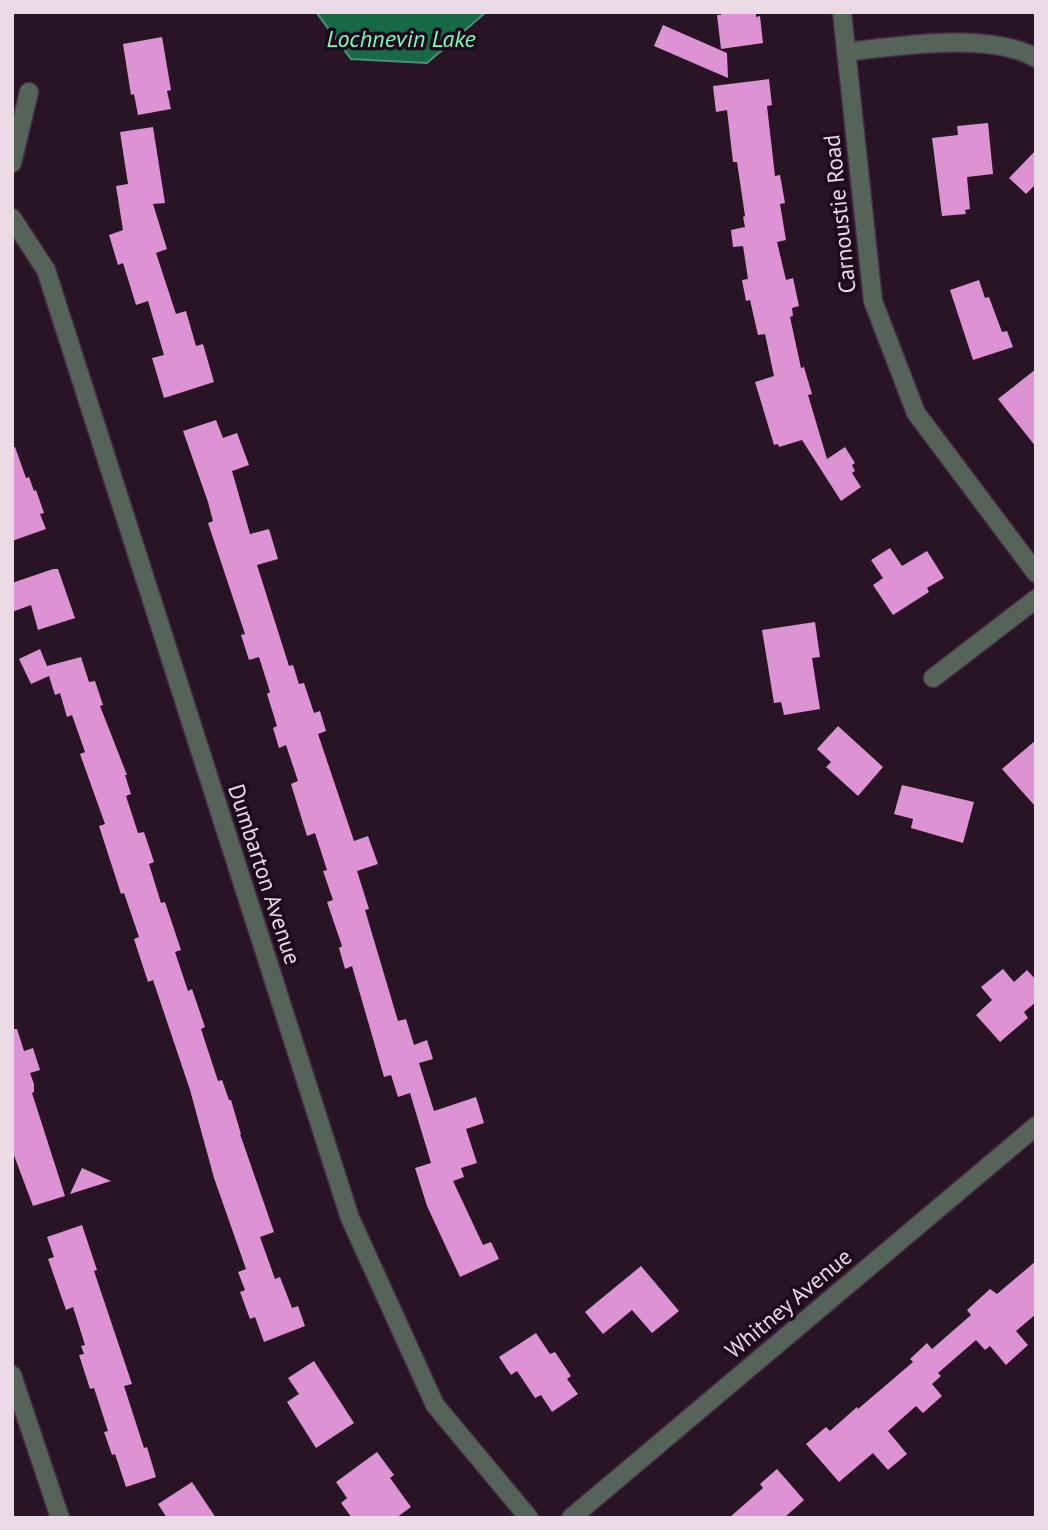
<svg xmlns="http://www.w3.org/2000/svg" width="1048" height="1530" viewBox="0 0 1048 1530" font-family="'PT Sans',sans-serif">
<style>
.water{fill:#176a45;stroke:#568c75;stroke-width:2}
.building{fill:#dc92d3}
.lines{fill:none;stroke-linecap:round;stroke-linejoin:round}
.minor-casing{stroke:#443041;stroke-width:21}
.minor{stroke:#56635b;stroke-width:18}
.labels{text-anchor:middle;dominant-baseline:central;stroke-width:7;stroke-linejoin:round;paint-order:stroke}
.street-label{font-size:23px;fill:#e9dae6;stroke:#1f0a1d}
.water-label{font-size:24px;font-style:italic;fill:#79feb9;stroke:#1f0a1d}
</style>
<rect width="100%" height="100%" fill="#291426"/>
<polygon class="water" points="316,12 486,12 427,63 351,59"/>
<g class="building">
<polygon points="721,12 756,12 756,17 760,16 763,43 721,49 717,15 721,15"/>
<polygon points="663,25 727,53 728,78 654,46"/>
<polygon points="162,37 171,90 167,91 171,109 138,115 134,94 131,95 123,44"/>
<polygon points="769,79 772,105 767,106 775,176 780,175 785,203 780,204 786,240 777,242 786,280 793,278 799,306 792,308 793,316 790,317 801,368 804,367 812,394 808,395 827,459 845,447 855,463 852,465 855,471 852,473 861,487 841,501 802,440 779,447 778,444 774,445 755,382 774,376 765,334 758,335 750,300 746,301 742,280 748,279 743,246 733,247 731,230 745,227 743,217 745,216 737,162 733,162 727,110 716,112 713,86"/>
<polygon points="988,123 993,174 967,177 970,209 965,210 966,214 942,216 932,138 958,135 957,126"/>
<polygon points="153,127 165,203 153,204 167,249 156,253 176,314 186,311 196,346 203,344 214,382 164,398 152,358 164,355 148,301 136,305 123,263 118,265 109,235 123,230 116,186 128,184 120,132"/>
<polygon points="1036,150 1036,184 1026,194 1009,178"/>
<polygon points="979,280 985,298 989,297 1002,332 1007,331 1013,347 973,360 950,290"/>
<polygon points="1036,369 1036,447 998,399"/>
<polygon points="216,420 223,438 237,433 249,465 232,471 250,534 269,529 278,559 257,565 289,666 293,665 299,684 304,683 314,713 320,711 326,731 318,734 354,841 368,836 378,864 357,871 369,909 365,910 398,1021 406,1019 414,1045 427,1040 433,1059 419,1063 434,1111 476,1097 484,1123 466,1129 477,1163 461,1168 464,1177 453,1181 483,1245 491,1242 499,1259 460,1277 427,1206 415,1168 431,1163 410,1093 398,1097 391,1075 384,1077 352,966 345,969 339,948 342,946 327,902 333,900 323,871 327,870 315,833 307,836 291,784 298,781 286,745 279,748 273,728 277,726 267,694 270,692 259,657 249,660 241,635 245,634 208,523 213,521 208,502 183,431"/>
<polygon points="15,447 26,478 29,477 34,491 36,490 44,513 40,514 46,529 12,541 12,448"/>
<polygon points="890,548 902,566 927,551 944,578 927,588 929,592 893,615 873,585 883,578 871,560"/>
<polygon points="53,569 58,569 75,618 38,630 31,605 12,612 12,583"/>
<polygon points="815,622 820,657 812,658 820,709 784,715 781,702 774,703 762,630"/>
<polygon points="40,649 47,666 81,657 89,682 95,681 103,705 100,706 127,775 125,775 131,794 126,796 138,833 144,832 154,862 149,864 161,903 165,902 181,950 175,952 188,991 192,989 205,1027 201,1029 218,1081 222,1080 229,1100 231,1100 241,1134 240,1134 274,1232 260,1237 275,1279 280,1277 292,1308 298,1306 305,1326 264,1342 255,1317 250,1319 240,1292 245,1290 238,1272 246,1269 214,1178 190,1090 153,980 148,982 134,939 139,937 124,893 121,894 99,826 105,824 80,754 85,752 72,715 67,717 60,693 55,695 49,676 31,684 19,659"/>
<polygon points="838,726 883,767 858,796 826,767 831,762 817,749"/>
<polygon points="1036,740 1036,807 1002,769"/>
<polygon points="902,785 974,802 963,843 911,828 913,819 894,814"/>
<polygon points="1003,969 1014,982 1027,970 1036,980 1036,1002 1024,1012 1028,1018 1000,1042 976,1015 992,1000 981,987"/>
<polygon points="12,1029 17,1029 24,1051 33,1048 40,1070 30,1073 34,1084 34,1092 32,1093 65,1196 33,1206 12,1150"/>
<polygon points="82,1168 111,1181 70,1194"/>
<polygon points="82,1225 97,1270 94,1271 132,1384 124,1386 144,1448 147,1447 156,1477 126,1487 115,1454 112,1455 104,1432 108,1431 94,1388 90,1389 79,1355 84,1354 81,1346 85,1345 73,1307 66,1310 48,1259 54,1257 47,1237"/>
<polygon points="1036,1261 1036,1314 1016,1331 1028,1345 1006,1365 990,1346 985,1350 976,1340 938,1373 941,1376 932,1384 942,1396 923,1413 916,1406 888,1431 907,1454 888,1470 873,1453 839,1482 806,1444 826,1427 830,1431 857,1407 858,1409 913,1362 910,1359 927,1343 932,1349 971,1315 967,1310 990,1289 997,1294"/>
<polygon points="641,1266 679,1311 652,1333 632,1310 603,1334 585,1312"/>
<polygon points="536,1333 550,1354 555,1352 571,1376 567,1379 578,1394 552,1412 541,1395 535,1398 517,1371 511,1375 499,1357"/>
<polygon points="314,1361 354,1423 316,1448 287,1402 299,1394 288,1378"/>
<polygon points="377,1452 394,1475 390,1478 411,1507 396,1518 352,1518 341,1503 347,1498 336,1482"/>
<polygon points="777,1469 804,1500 784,1518 729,1518 763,1488 760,1484"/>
<polygon points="192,1482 216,1518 167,1518 158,1504"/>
</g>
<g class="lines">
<defs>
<g id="minor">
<polyline points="842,12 873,301 916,413 1036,573"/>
<path d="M 846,52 C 900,46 988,31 1036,58"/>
<polyline points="12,163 29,92"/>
<polyline points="12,218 46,270 350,1218 435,1405 529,1518"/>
<polyline points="933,678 1036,599"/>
<polyline points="12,1375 60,1518"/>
<polyline points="571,1518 1036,1126"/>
</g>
</defs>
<use href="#minor" class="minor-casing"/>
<use href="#minor" class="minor"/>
</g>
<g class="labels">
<g class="street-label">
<text transform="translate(839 214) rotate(-96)">Carnoustie Road</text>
<text transform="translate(265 874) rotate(72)">Dumbarton Avenue</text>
<text transform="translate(788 1303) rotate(-40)">Whitney Avenue</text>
</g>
<g class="water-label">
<text x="401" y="38">Lochnevin Lake</text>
</g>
</g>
<rect width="1048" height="1530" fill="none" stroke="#e9dae6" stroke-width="28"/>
</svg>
